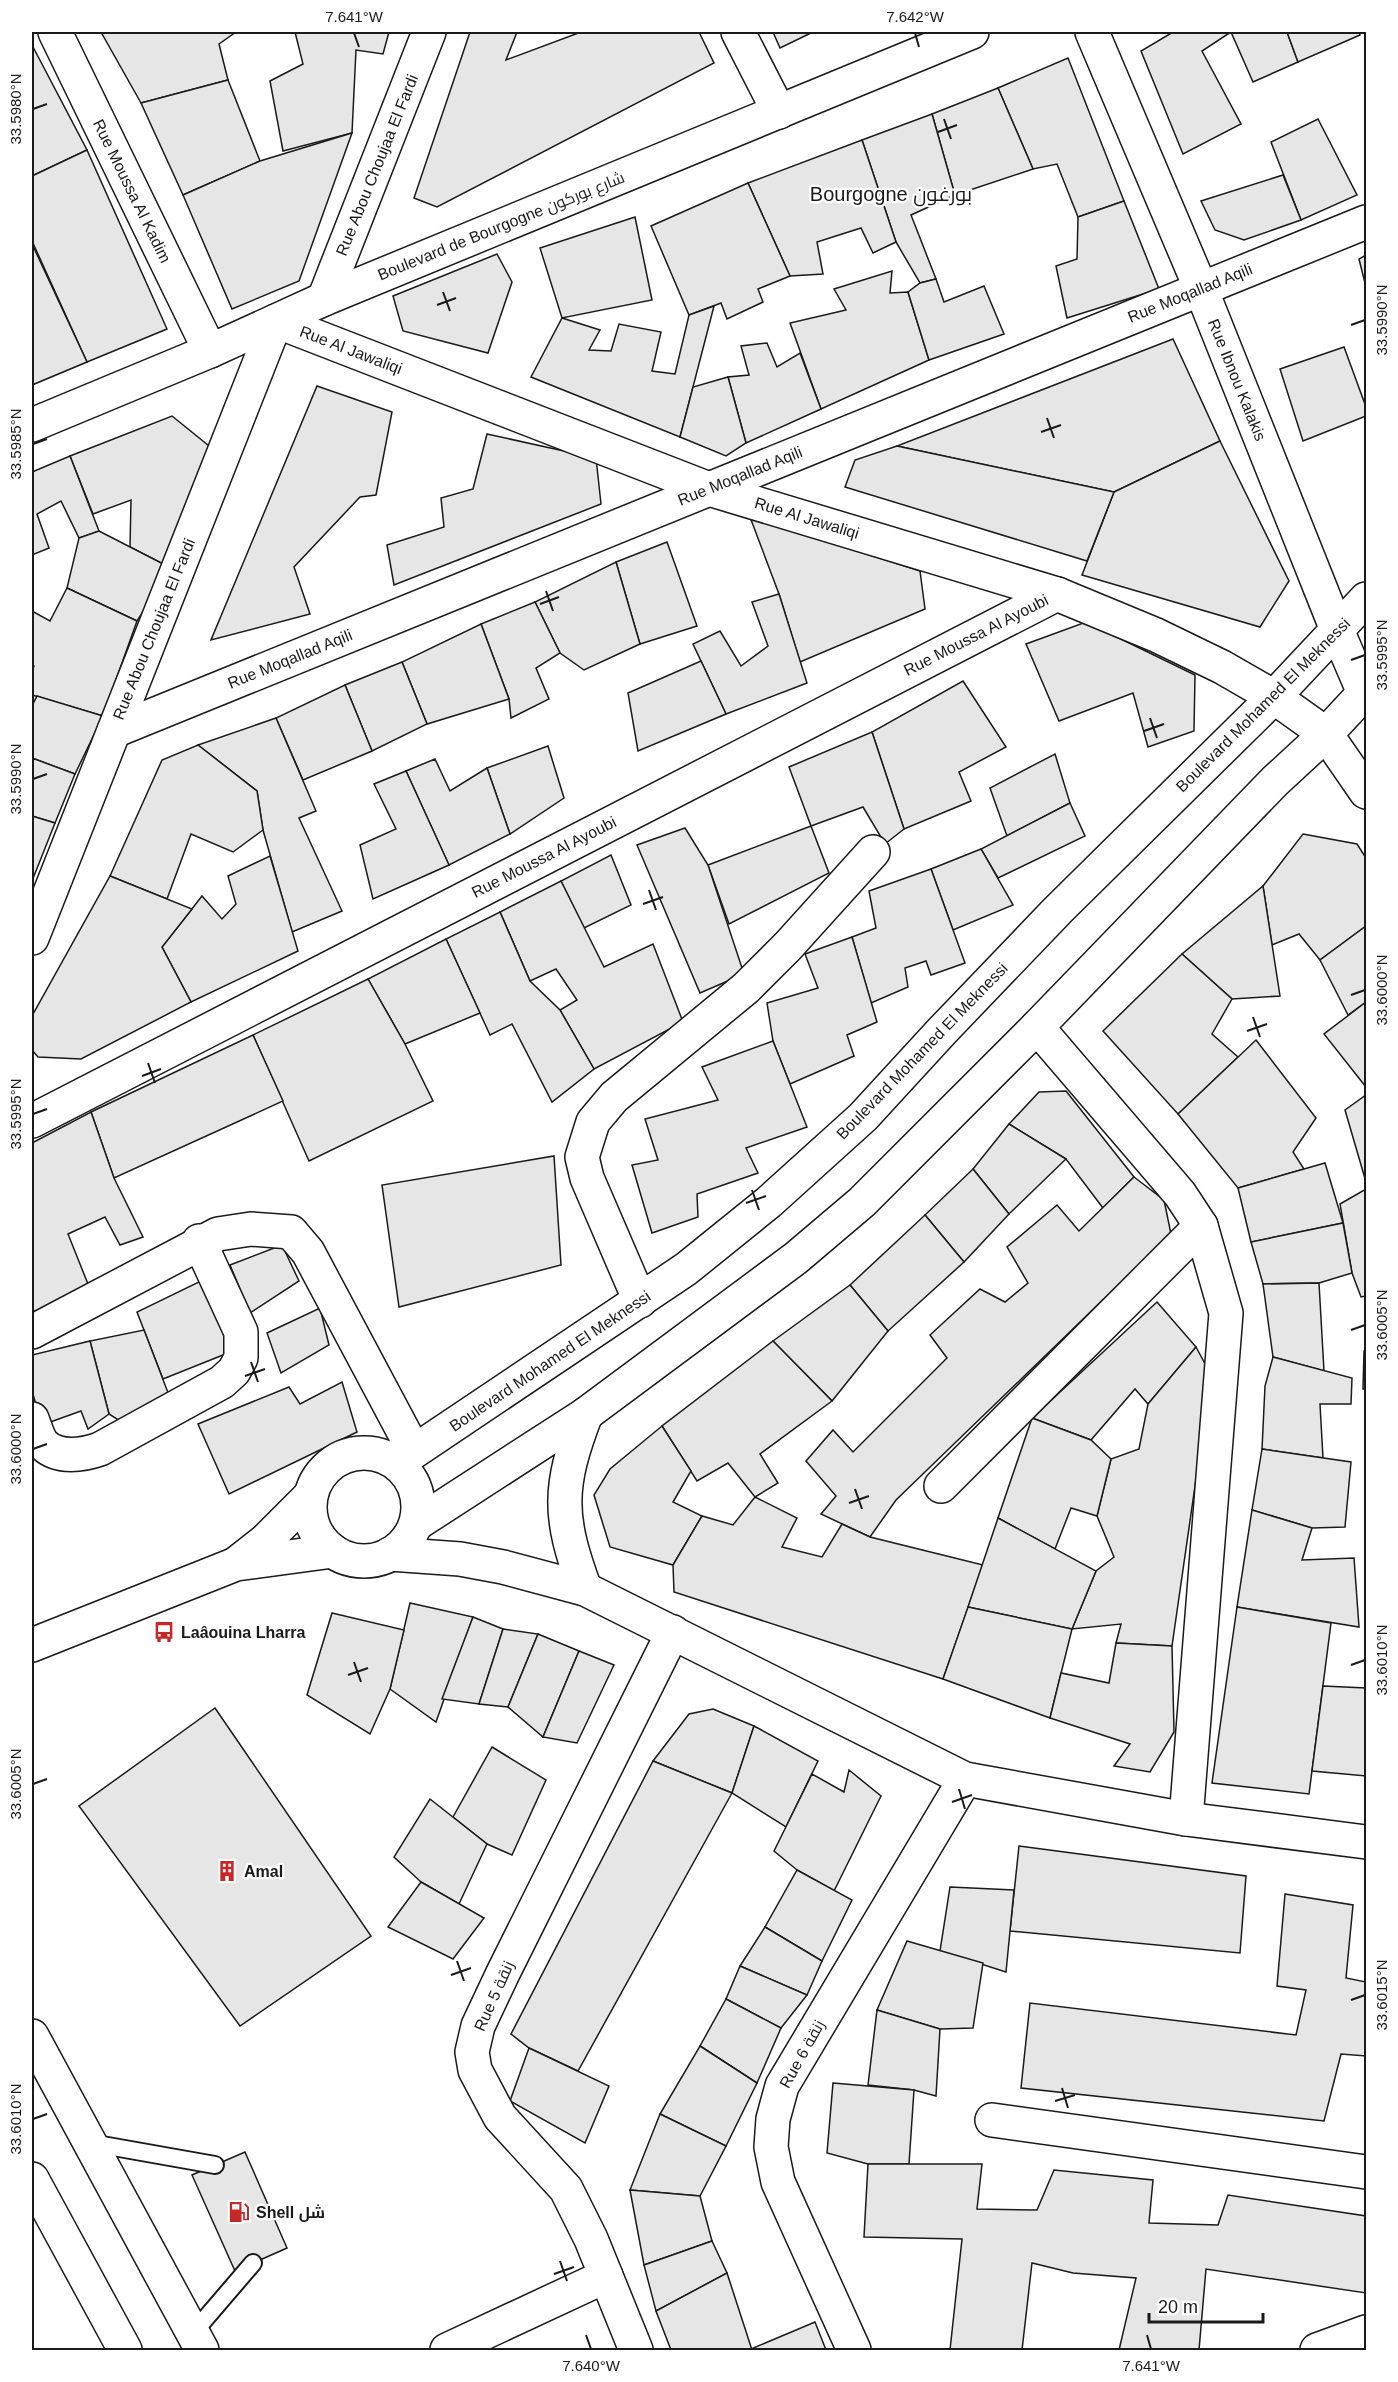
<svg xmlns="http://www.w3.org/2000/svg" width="1398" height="2382" viewBox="0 0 1398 2382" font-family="Arial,Cairo,sans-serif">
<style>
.building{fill:#e6e6e6;stroke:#1a1a1a;stroke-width:1.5}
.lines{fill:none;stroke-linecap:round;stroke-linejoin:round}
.service-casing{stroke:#1a1a1a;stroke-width:20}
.minor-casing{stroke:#1a1a1a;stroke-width:36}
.tertiary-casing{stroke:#1a1a1a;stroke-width:36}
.secondary-casing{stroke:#1a1a1a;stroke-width:36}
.primary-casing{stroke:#1a1a1a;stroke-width:36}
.service{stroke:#fff;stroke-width:16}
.minor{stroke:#fff;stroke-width:33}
.tertiary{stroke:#fff;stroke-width:33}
.secondary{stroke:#fff;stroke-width:33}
.primary{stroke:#fff;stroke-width:33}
.ticks{fill:none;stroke:#1a1a1a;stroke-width:2}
.labels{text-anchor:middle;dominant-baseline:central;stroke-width:4.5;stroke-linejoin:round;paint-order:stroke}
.street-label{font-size:16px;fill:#1a1a1a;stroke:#fff}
.poi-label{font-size:16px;font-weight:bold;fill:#1a1a1a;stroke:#fff;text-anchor:start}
.quarter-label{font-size:20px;fill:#1a1a1a;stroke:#fff}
.neatline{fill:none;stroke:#1a1a1a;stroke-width:2}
.ticks-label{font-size:15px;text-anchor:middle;fill:#1a1a1a}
</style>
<rect width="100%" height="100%" fill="#fff"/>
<g class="building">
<polygon points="101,32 236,32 219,44 228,80 141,103"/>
<polygon points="295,32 389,32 383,54 356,50 352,133 283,151 270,81 303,64"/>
<polygon points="470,32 517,32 506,60 581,32 699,32 714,63 437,207 414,198"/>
<polygon points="773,32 813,32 780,48"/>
<polygon points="1173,32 1231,32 1202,51 1241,124 1183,154 1141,51"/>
<polygon points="1231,32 1287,32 1298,62 1253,82"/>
<polygon points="1287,32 1359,32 1360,35 1298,62"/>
<polygon points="32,45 87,150 32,176"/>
<polygon points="1068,58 1124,201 1078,217 1057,164 1033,169 998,88"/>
<polygon points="228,80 260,161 183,195 141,103"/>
<polygon points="998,88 1033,169 955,195 932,114"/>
<polygon points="932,114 955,195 911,215 936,279 920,283 896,242 862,140"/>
<polygon points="1318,119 1357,195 1301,220 1271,142"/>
<polygon points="352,133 299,281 232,309 183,195 260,161"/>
<polygon points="862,140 896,242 873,253 861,228 817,242 823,274 790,276 748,183"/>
<polygon points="87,150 167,329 87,362 32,241 32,176"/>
<polygon points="1283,175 1301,220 1244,240 1215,230 1201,201"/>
<polygon points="748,183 790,276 758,289 763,302 727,319 721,303 689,315 651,226"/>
<polygon points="1124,201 1159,289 1067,318 1056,266 1077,259 1078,217"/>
<polygon points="635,217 652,300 562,318 540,248"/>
<polygon points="33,246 87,362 32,385 32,247"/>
<polygon points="497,254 512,282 488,353 403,331 393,296"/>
<polygon points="1366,255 1366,287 1359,259"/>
<polygon points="892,271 890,293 908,292 929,360 821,409 790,323 846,310 834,289"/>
<polygon points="936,279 944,302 984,286 1004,334 929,360 908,292 920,283"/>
<polygon points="714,306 680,437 531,377 562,318 600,330 589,350 611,351 619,324 661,332 652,371 675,374 689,315"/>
<polygon points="1173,339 1220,441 1114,492 897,446"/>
<polygon points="767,343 777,367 800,353 821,409 746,443 728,377 749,375 741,346"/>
<polygon points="1344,347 1366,407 1366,416 1303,441 1280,369"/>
<polygon points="728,377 746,443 726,456 680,437 693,387"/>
<polygon points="317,386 392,412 376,495 360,497 294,567 310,614 211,640"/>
<polygon points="172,416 214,450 171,568 130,547 131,500 93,514 70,456"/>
<polygon points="487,434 596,458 601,504 394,585 387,545 444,527 441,498 473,489"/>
<polygon points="1220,441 1289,581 1260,627 1082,575 1114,492"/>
<polygon points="897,446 1114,492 1087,561 845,487 855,460"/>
<polygon points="70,456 99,531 79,538 61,501 37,514 49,548 32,555 32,472"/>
<polygon points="750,517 920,571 925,609 800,662 779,594"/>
<polygon points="99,531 171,568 137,621 67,588 79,538"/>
<polygon points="667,542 697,626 640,644 616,562"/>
<polygon points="616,562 640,644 584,670 560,653 535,602"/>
<polygon points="67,588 137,621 103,716 32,695 32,671 34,666 32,665 32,611 50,621"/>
<polygon points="779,594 807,683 726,714 693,644 720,631 741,666 768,646 752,602"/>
<polygon points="535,602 560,653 536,668 549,699 511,718 509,699 481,624"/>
<polygon points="1086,622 1195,675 1194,731 1148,747 1133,693 1059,721 1026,644"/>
<polygon points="481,624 509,699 427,724 402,662"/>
<polygon points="701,661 726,714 638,751 628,693"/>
<polygon points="402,662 427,724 372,751 345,685"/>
<polygon points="963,681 1006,747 959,772 971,801 904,829 872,732"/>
<polygon points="345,685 372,751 303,780 276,718"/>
<polygon points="37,696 103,716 75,774 32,758 32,706"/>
<polygon points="276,718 316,811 299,818 342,911 292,932 263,830 257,791 198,745"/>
<polygon points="872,732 904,829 885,844 863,807 811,826 789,767"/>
<polygon points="198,745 257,791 263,830 233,852 191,834 167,899 110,876 162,760"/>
<polygon points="548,746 564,798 510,834 487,768"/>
<polygon points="1055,754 1070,803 1007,836 990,788"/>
<polygon points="32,758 75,774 55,823 32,816"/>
<polygon points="435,759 450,791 487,768 510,834 449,865 406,771"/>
<polygon points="406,771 449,865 373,899 360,845 396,829 374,784"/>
<polygon points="1070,803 1085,836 998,878 981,849"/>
<polygon points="32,816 55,823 32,881"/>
<polygon points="811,826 829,873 729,924 708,865"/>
<polygon points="685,828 708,865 744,974 700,993 637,845"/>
<polygon points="1303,834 1357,844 1366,858 1366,926 1320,960 1299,934 1272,945 1263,886"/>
<polygon points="981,849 1013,905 953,930 931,869"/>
<polygon points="611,855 631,905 584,928 561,881"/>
<polygon points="270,856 298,951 191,1002 162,947 202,896 222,919 236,904 228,876"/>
<polygon points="931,869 965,963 931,975 926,961 905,968 908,987 871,1003 852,937 876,928 869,891"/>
<polygon points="110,876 192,909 162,947 191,1002 81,1059 38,1057 32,1050 32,1016"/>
<polygon points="561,881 604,967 653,944 683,1022 594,1069 560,1010 577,1000 556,969 530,981 500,912"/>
<polygon points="1263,886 1280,996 1232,999 1182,954"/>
<polygon points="500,912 530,981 560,1010 594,1069 552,1102 512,1024 490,1035 446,939"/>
<polygon points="1366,926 1366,1002 1348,1015 1320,960"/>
<polygon points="852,937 877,1022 847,1035 854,1056 790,1084 773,1041 767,1003 818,988 805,954"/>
<polygon points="446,939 480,1013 405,1044 368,979"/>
<polygon points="1182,954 1232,999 1212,1034 1238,1057 1178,1114 1103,1031"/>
<polygon points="368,979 405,1044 433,1101 309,1161 253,1035"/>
<polygon points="1366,1002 1366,1087 1324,1034"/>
<polygon points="253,1035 283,1101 114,1178 91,1112"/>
<polygon points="1256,1040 1316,1118 1293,1152 1304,1169 1238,1188 1178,1114"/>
<polygon points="773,1041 807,1127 746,1148 758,1173 697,1194 698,1217 652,1233 632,1165 658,1160 645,1119 718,1100 702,1067"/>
<polygon points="1066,1091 1134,1177 1103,1208 1066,1159 1009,1124 1039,1092"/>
<polygon points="1366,1095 1366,1182 1345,1110"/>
<polygon points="91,1112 114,1178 143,1237 120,1245 105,1217 68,1234 90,1289 34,1312 32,1305 32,1143"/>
<polygon points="1009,1124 1066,1159 1009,1214 973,1169"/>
<polygon points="554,1156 561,1265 399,1307 382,1185"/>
<polygon points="1325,1163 1343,1223 1251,1242 1238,1188"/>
<polygon points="973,1169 1009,1214 964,1262 925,1215"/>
<polygon points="1134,1177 1164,1200 1171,1234 896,1500 870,1537 821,1514 836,1496 806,1461 833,1430 853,1452 947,1358 930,1335 980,1289 1005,1302 1028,1283 1007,1247 1057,1205 1079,1231"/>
<polygon points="1366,1189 1366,1296 1361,1297 1352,1273 1340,1204"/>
<polygon points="925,1215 964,1262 888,1331 850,1285"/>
<polygon points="1343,1223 1352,1273 1319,1283 1263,1284 1251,1242"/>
<polygon points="282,1245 299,1281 250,1313 230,1265"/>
<polygon points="209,1277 228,1353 163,1379 137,1312"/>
<polygon points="1319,1283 1324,1371 1273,1357 1263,1284"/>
<polygon points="850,1285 888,1331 832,1401 773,1341"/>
<polygon points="1157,1302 1196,1347 1148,1404 1135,1389 1091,1440 1032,1418"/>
<polygon points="320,1308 329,1345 281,1373 267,1333"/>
<polygon points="144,1330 172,1403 126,1425 109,1414 90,1341"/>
<polygon points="90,1341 109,1414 88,1429 81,1411 42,1425 32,1391 32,1355"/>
<polygon points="773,1341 832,1401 760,1454 778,1483 755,1497 728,1463 697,1481 662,1426"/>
<polygon points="1196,1347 1211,1375 1172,1646 1116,1643 1121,1624 1072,1629 1096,1571 1114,1557 1097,1516 1111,1459 1139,1449 1148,1404"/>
<polygon points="1364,1351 1366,1351 1366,1389 1363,1389"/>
<polygon points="1273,1357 1352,1378 1351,1404 1320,1404 1323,1458 1262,1449 1265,1386"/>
<polygon points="342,1382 357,1432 229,1494 198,1424 289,1387 300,1404"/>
<polygon points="1032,1418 1091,1440 1111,1459 1097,1516 1071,1508 1055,1549 998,1518"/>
<polygon points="662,1426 691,1471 673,1502 702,1516 673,1565 610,1547 594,1495 610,1469"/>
<polygon points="1262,1449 1351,1462 1345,1527 1312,1528 1252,1510"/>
<polygon points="755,1497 797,1518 782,1547 822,1557 842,1524 870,1537 983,1565 943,1679 674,1592 673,1565 702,1516 733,1525"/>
<polygon points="1252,1510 1312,1528 1302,1560 1354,1558 1359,1627 1237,1607"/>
<polygon points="998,1518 1096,1571 1072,1629 968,1607"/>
<polygon points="410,1603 473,1617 436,1722 390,1689"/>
<polygon points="968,1607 1072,1629 1050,1718 943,1679"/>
<polygon points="1237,1607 1331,1623 1309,1794 1212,1783"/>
<polygon points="332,1613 404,1630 390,1689 370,1734 307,1695"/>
<polygon points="473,1617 503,1629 479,1704 442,1699"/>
<polygon points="503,1629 538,1634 508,1707 479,1704"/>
<polygon points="538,1634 579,1651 543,1737 508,1707"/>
<polygon points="1116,1643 1172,1646 1174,1732 1150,1772 1114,1766 1130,1744 1050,1718 1061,1673 1109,1683"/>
<polygon points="579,1651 614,1665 577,1743 543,1737"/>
<polygon points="1323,1686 1366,1688 1366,1776 1312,1771"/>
<polygon points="215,1708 371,1936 240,2026 79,1806"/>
<polygon points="713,1709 754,1726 732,1793 653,1761 689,1714"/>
<polygon points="754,1726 818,1761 786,1827 732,1793"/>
<polygon points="492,1747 546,1780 512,1855 487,1844 453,1817"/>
<polygon points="653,1761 732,1793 578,2071 529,2048 511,2034"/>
<polygon points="849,1770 881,1796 834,1891 797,1870 774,1851 812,1774 844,1792"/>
<polygon points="430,1799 487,1844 459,1904 421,1882 394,1857"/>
<polygon points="1019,1846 1246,1876 1240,1953 1010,1931"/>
<polygon points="797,1870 852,1900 822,1961 765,1927"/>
<polygon points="421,1882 484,1918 453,1959 388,1927"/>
<polygon points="950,1887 1014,1890 1006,1972 940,1951"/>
<polygon points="1285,1894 1353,1905 1346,1978 1366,1982 1366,2056 1341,2054 1324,2121 1021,2088 1030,2003 1296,2035 1306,1990 1277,1986"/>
<polygon points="765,1927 822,1961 807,1995 740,1966"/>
<polygon points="907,1941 983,1963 973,2028 940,2029 877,2010"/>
<polygon points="740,1966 807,1995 781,2028 726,1999"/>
<polygon points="726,1999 781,2028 757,2083 700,2046"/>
<polygon points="877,2010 940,2029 936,2096 914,2090 868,2085"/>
<polygon points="700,2046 757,2083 726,2146 660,2114"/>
<polygon points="529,2048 609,2086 585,2143 510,2101"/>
<polygon points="833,2083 914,2090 909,2164 868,2164 827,2153"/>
<polygon points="660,2114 726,2146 700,2196 630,2190"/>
<polygon points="245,2152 287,2248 235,2271 192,2175"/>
<polygon points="868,2164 982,2164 977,2209 1037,2210 1054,2170 1153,2180 1149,2223 1218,2225 1228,2195 1366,2216 1366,2293 1206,2269 1199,2350 1119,2350 1136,2278 1073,2273 1032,2263 1022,2350 950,2350 962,2239 864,2237"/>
<polygon points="630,2190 700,2196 712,2241 644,2265"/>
<polygon points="712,2241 727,2273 656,2311 644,2265"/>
<polygon points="727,2273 752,2350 671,2350 656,2311"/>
<polygon points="815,2322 826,2350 752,2350 751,2349"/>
</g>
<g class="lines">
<defs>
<g id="service">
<polyline points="91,2143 215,2165"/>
<polyline points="193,2333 253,2263"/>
</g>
<g id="minor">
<polyline points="55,32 210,351"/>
<polyline points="738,32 779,112"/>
<polyline points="1092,32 1201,289 1337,630 1364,693"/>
<polyline points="324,299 429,32"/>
<polyline points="114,731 1366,222"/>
<polyline points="32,938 276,321 709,489 1057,594 1156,635 1222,667 1274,697 1326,734 1366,792"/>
<polyline points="1037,1027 1180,1194 1201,1226 1226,1313 1186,1819"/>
<polyline points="32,1121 1057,594"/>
<polyline points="640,1301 587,1178 582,1157 593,1122 614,1097 746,988 788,946 873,852"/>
<polyline points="32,1332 218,1234 251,1229 291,1232 308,1252 414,1451"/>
<path d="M 32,1419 C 35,1426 38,1439 44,1445 C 59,1459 83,1455 100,1449 L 222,1382 L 234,1371 L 241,1358 L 241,1332 L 199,1241"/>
<polyline points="941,1486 1201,1226"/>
<polyline points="992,2120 1366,2172"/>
<polyline points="447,2350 606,2276"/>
<polyline points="636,2350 591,2239 566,2189 500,2117 475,2070 472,2052 478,2026 503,1973 673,1632"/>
<polyline points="854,2350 778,2182 771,2147 773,2119 782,2086 965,1779"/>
<polyline points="1317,2350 1366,2332"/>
</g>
<g id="tertiary">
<polyline points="32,425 210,351 324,299 972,32"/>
<polyline points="390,1554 460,1559 503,1567 585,1589 965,1779 1186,1819 1366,1842"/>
</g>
<g id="secondary">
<circle cx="364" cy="1507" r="54"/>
<polyline points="397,1463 686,1269 769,1202 863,1117 942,1031 1058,910 1274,697 1366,599"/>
<polyline points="416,1524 586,1414 796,1258 862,1202 1037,1027 1275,781 1326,734 1366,691"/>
<polyline points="237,1563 265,1541 311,1495"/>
<path d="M 585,1589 C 558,1516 558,1487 586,1414"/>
<polyline points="32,1645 236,1564 333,1551"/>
</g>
<g id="primary">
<polyline points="32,2036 202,2350"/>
<polyline points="32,2179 125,2350"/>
</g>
</defs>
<use href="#service" class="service-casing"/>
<use href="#minor" class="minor-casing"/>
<use href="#tertiary" class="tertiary-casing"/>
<use href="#secondary" class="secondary-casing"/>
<use href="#primary" class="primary-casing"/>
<use href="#service" class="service"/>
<use href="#minor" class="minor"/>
<use href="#tertiary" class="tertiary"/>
<use href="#secondary" class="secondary"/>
<use href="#primary" class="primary"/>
</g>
<path class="ticks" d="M 354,33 L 359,47M 915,33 L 919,47M 33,109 L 47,104M 944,119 L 951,139M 938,132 L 957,125M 443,292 L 450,311M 437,305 L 456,298M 1351,325 L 1365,320M 1047,418 L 1054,438M 1041,432 L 1061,425M 33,444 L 47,439M 546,591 L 553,611M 540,604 L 559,597M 1351,660 L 1365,655M 1150,718 L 1157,738M 1144,731 L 1164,724M 33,779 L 47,774M 649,890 L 656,910M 643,904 L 663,897M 1351,995 L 1365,990M 1253,1017 L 1260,1037M 1247,1031 L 1267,1024M 148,1063 L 155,1083M 142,1076 L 161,1069M 33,1114 L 47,1109M 752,1190 L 759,1210M 746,1203 L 766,1196M 1351,1330 L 1365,1325M 251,1362 L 258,1382M 245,1376 L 265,1369M 33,1449 L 47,1444M 855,1489 L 862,1509M 849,1503 L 869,1496M 354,1662 L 361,1682M 1351,1665 L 1365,1660M 348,1675 L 368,1668M 33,1784 L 47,1779M 959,1789 L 965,1809M 952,1802 L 972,1795M 457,1961 L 464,1981M 451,1975 L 471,1968M 1351,2000 L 1365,1995M 1062,2088 L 1068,2108M 1055,2101 L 1075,2095M 33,2119 L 47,2114M 560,2261 L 567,2281M 554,2274 L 574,2267M 586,2335 L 591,2349M 1147,2335 L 1151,2349"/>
<defs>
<symbol id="bus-bare" viewBox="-9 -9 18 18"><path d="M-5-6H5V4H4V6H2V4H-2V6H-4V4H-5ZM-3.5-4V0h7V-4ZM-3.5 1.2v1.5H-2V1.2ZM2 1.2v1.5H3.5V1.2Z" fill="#c62828" stroke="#fff" stroke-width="2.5" paint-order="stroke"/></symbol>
<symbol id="building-bare" viewBox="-9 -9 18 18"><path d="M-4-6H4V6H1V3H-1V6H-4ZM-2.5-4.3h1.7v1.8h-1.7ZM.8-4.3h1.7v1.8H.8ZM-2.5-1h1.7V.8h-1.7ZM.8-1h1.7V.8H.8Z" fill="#c62828" stroke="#fff" stroke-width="2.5" paint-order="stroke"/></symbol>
<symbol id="fuel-bare" viewBox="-9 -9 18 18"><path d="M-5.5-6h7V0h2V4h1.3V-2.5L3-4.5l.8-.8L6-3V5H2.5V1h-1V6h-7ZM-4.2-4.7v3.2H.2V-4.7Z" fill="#c62828" stroke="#fff" stroke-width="2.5" paint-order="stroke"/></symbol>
</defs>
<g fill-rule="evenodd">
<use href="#bus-bare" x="149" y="1617" width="30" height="30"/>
<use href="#building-bare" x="212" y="1856" width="30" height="30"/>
<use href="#fuel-bare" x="224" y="2197" width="30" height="30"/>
</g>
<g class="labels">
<g class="street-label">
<text transform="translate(377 165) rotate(-68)">Rue Abou Choujaa El Fardi</text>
<text transform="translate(132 191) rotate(64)">Rue Moussa Al Kadim</text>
<text transform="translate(501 226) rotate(-22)">Boulevard de Bourgogne شارع بوركون</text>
<text transform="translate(1190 293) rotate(-22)">Rue Moqallad Aqili</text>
<text transform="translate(351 350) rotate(21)">Rue Al Jawaliqi</text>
<text transform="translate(1237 380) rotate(68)">Rue Ibnou Kalakis</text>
<text transform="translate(740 476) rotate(-22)">Rue Moqallad Aqili</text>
<text transform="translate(807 518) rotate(17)">Rue Al Jawaliqi</text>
<text transform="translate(154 629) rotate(-68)">Rue Abou Choujaa El Fardi</text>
<text transform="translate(976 635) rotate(-27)">Rue Moussa Al Ayoubi</text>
<text transform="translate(290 659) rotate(-22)">Rue Moqallad Aqili</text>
<text transform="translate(1263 705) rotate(-45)">Boulevard Mohamed El Meknessi</text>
<text transform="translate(544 857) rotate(-27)">Rue Moussa Al Ayoubi</text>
<text transform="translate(922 1051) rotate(-46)">Boulevard Mohamed El Meknessi</text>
<text transform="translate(550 1361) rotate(-34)">Boulevard Mohamed El Meknessi</text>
<text transform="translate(494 1996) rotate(-66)">Rue 5 زنقة</text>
<text transform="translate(802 2054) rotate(-61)">Rue 6 زنقة</text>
</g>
<g class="poi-label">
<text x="181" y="1632">Laâouina Lharra</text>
<text x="244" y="1871">Amal</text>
<text x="256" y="2212">Shell شل</text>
</g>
<g class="quarter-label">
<text x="891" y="194">Bourgogne بورغون</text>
</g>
</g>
<rect width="1398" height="2382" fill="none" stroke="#ffffff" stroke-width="66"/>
<path d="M1149 2313v9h114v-9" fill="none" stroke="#1a1a1a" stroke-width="3"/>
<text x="1158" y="2313" font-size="18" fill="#1a1a1a" stroke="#ffffff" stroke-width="4.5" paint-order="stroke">20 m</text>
<rect x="33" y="33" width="1332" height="2316" class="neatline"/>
<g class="ticks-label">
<text x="354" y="22">7.641°W</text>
<text x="915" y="22">7.642°W</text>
<text transform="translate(16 109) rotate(-90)" y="5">33.5980°N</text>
<text transform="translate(1382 320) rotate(-90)" y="5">33.5990°N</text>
<text transform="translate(16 444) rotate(-90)" y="5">33.5985°N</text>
<text transform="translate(1382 655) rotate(-90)" y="5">33.5995°N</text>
<text transform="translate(16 779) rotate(-90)" y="5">33.5990°N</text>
<text transform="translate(1382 990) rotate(-90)" y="5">33.6000°N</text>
<text transform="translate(16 1114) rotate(-90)" y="5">33.5995°N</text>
<text transform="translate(1382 1325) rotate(-90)" y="5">33.6005°N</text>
<text transform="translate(16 1449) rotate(-90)" y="5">33.6000°N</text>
<text transform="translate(1382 1660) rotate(-90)" y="5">33.6010°N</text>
<text transform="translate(16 1784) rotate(-90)" y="5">33.6005°N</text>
<text transform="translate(1382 1995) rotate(-90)" y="5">33.6015°N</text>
<text transform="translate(16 2119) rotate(-90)" y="5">33.6010°N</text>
<text x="591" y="2371">7.640°W</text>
<text x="1151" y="2371">7.641°W</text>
</g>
</svg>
